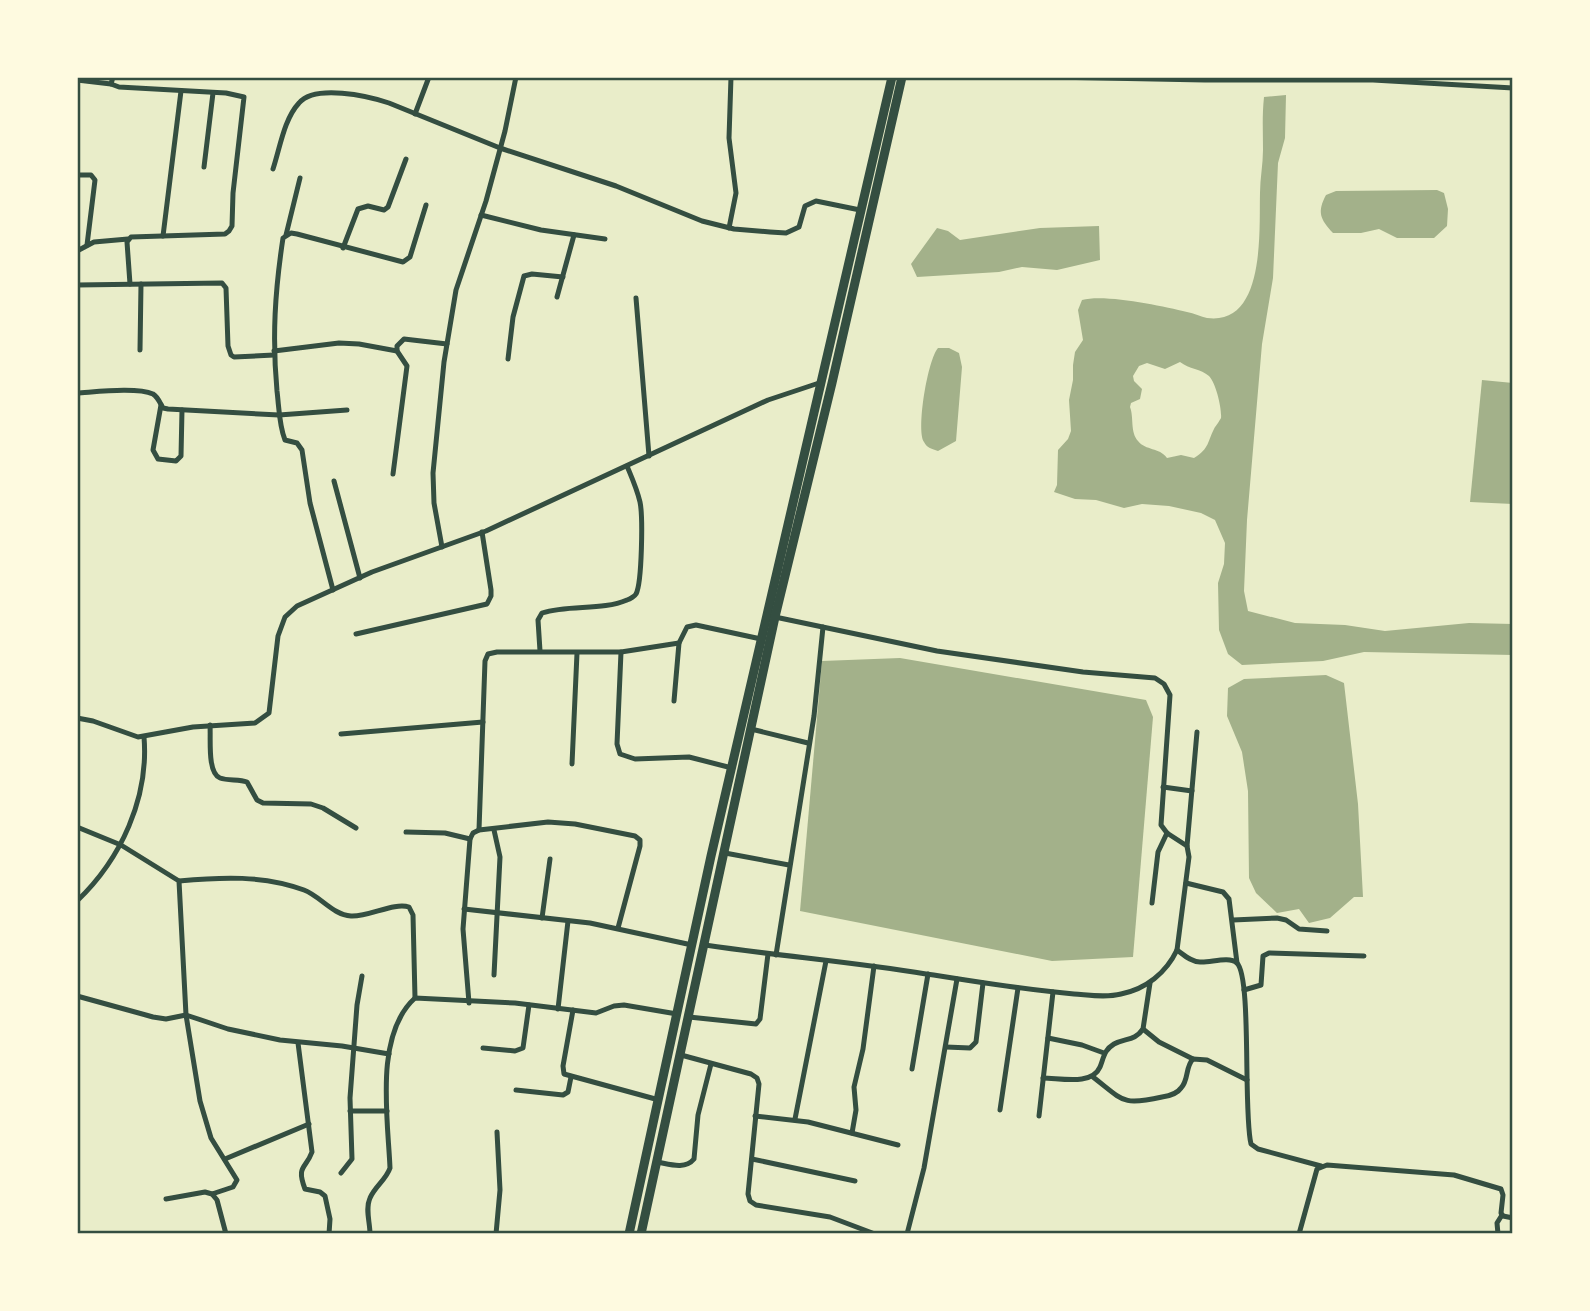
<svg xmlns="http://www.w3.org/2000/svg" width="1590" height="1311" viewBox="0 0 1590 1311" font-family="'Alegreya Sans',sans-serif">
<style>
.water{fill:#a3b18a;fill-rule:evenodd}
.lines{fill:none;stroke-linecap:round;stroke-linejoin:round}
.minor{stroke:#344e41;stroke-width:5}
.primary{stroke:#344e41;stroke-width:9}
.neatline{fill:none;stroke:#344e41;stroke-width:2.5}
</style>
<rect width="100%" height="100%" fill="#e9edc9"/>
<g class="water">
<path d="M 1286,95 L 1285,138 L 1278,163 L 1273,278 L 1262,344 L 1247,520 L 1244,591 L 1248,611 L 1295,623 L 1345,625 L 1385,631 L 1469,623 L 1513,624 L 1513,655 L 1364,652 L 1323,661 L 1242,665 L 1228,654 L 1219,630 L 1218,583 L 1224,564 L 1225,543 L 1215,520 L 1201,513 L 1169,506 L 1142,504 L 1124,508 L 1096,500 L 1075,499 L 1054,492 L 1057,485 L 1058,450 L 1068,439 L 1071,431 L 1069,400 L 1073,380 L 1073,365 L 1075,352 L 1083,340 L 1078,310 L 1082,300 C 1106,294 1161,306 1187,312 C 1194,313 1201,317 1207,318 C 1266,326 1259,229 1260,193 C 1260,179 1263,164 1263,150 C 1263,132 1262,116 1264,97 ZM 1180,362 C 1189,369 1201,369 1209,376 C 1216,383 1222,409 1221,418 C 1220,420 1216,426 1215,427 C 1207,442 1210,448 1194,458 L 1181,455 L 1167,458 C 1159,447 1146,451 1138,441 C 1130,432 1134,417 1130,407 L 1131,403 L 1140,399 L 1142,389 L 1134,381 L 1133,376 L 1139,366 L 1147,363 L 1165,369 Z"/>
<path d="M 1437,190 L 1444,193 L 1448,209 L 1447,226 L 1434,238 L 1397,238 L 1379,229 L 1361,233 L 1333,233 C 1320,219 1317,212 1326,195 L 1336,191 Z"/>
<polygon points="1099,226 1100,260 1057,270 1022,267 999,272 917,277 911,264 937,228 948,231 960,240 1040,228"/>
<path d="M 938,348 L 949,348 L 959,353 L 962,367 L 956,441 L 938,451 C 932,449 927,448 924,442 C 916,429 928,359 938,348 Z"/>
<polygon points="1482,380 1513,383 1513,504 1470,502"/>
<polygon points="900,658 1146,700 1153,717 1133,957 1052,961 800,911 822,661"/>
<polygon points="1326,675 1344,683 1358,804 1363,897 1354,897 1330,918 1309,923 1299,909 1277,913 1256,893 1249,878 1248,791 1242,752 1227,716 1228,688 1244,679"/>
</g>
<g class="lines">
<g class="minor">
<polyline points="113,77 111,84 119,87 226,93 244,97 233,193 232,226 229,231 225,234 131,237 127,242 130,284"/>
<polyline points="1050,77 1205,80 1373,80 1513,88"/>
<polyline points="77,80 111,84"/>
<polyline points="415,114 429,77"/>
<polyline points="204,167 213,93"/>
<path d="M 273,169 C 280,148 284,119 299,103 C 315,84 368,96 389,103 L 500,148 L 616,186 L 702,221 L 734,229 L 770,232 L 786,233 L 799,227 L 805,206 L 816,201 L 860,210"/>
<polyline points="77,175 91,175 95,180 87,245"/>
<polyline points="481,215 541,230 605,239"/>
<polyline points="729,228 736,193 729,138 731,77"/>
<polyline points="286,235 300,178"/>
<polyline points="163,236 181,91"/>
<polyline points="343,248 358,209 368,206 384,210 388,207 406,159"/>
<polyline points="77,251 94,242 128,239"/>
<polyline points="77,285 222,283 226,288 228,346 231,355 234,357 274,355"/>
<polyline points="557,297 574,235"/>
<polyline points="636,298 649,456"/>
<polyline points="140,350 141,284"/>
<polyline points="274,351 339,343 359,344 397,351"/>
<polyline points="508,359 513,317 524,276 532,274 563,277"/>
<path d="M 77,393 C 95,392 137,387 153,394 C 158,397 160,403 163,408 L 168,409 L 279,415 L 347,410"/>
<polyline points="161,405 153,450 158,459 176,461 181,456 182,410"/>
<polyline points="393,474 407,366 397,351 397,346 404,339 447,344"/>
<polyline points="334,481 360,578"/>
<polyline points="442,547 434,503 433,473 444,362 456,290 486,201 505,131 516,77"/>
<path d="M 333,590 L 310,503 L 302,450 L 297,443 L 285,440 C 279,425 279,407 277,391 C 272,337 275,291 283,238 L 291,233 L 297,234 L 403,262 L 410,257 L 426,205"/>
<polyline points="356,634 487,604 491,596 491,590 482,532"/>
<path d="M 540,651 L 538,620 L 542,613 C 569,604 602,611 627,600 C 630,599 635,596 636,594 C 642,583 643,516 640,502 C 637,489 632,478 627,466"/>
<polyline points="621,652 617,744 620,754 635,759 689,757 732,768"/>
<polyline points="674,701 679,643"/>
<polyline points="77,718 93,721 138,737 193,727 255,723 269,713 278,636 285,617 297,606 372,572 486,531 768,400 822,382"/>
<path d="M 210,725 C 211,738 207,773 220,778 C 228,781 239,779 247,782 L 257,800 L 263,803 L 311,804 L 323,808 L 356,828"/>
<polyline points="751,729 808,743"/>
<polyline points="341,734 483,722"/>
<polyline points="572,764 577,653"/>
<polyline points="1163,787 1192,791"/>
<polyline points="77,827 121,845 179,881 186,1015 200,1101 211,1138 237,1180 233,1187 212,1194"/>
<polyline points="479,830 485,661 488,654 497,652 621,652 679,643 687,627 696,625 761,639"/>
<polyline points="406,832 445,833 470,839"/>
<polyline points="1187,846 1197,732"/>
<polyline points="725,853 789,865"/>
<path d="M 179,881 C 221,877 264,875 304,890 C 320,896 333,915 351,916 C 369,917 394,902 409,907 L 413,915 L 415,998"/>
<polyline points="1186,883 1223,892 1229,899 1237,963"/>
<path d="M 77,901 C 121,859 149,798 144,737"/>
<polyline points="1152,903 1158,852 1167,833"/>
<polyline points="464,909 590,923 692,945"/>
<polyline points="542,918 550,859"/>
<polyline points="1233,920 1277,918 1286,920 1299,929 1327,931"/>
<path d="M 705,945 C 779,956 853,962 926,974 C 975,981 1024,990 1074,994 C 1089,995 1106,998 1121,994 C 1146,989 1166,973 1177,950 L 1189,857 L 1187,846 L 1167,833 L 1161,825 L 1170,695 L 1164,684 L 1155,678 L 1083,672 L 937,651 L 775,617"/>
<path d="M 1177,950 C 1184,955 1191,962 1200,962 C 1210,963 1229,956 1237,963 C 1252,978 1243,1113 1251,1144 L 1258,1149 L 1321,1166"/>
<polyline points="776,955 814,716 823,627"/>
<polyline points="494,975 500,857 494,830"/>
<polyline points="1244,990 1261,985 1263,956 1269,953 1364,956"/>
<polyline points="77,996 153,1017 166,1019 186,1015 228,1029 280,1040 342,1046 389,1054"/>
<polyline points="469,1003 463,929 470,839 473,833 479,830 548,822 575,824 635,836 640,840 640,846 618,928"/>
<polyline points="558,1009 568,921"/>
<polyline points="573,1010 563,1066 564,1074 659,1100"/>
<polyline points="689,1017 756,1024 760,1019 768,954"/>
<polyline points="1143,1029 1159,1042 1193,1059"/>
<polyline points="1048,1038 1082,1045 1104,1053"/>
<path d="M 298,1043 L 312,1152 C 306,1169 296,1165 305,1189 L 320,1192 L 325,1196 L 330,1219 L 329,1234"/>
<polyline points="946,1047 970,1048 976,1042 983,983"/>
<polyline points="483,1048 515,1051 523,1048 529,1005"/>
<polyline points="681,1055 751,1074 757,1078 759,1084 748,1194 750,1201 756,1205 830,1217 875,1234"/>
<polyline points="912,1069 928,974"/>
<path d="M 1093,1077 C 1124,1101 1122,1106 1162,1097 C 1169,1096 1177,1094 1181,1088 C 1189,1080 1185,1067 1193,1059 L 1207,1060 L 1247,1080"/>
<path d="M 1043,1078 C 1060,1078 1092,1086 1100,1067 C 1104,1057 1104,1050 1114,1044 C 1125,1038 1135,1041 1143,1029 L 1150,983"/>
<polyline points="516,1090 563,1095 568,1092 571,1077"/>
<polyline points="1000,1110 1018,988"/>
<polyline points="350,1111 387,1111"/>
<polyline points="755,1116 808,1122 898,1145"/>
<polyline points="1039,1116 1053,992"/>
<polyline points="795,1119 826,961"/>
<polyline points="852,1133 856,1110 854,1087 863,1049 874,966"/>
<polyline points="225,1159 309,1124"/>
<polyline points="752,1159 855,1181"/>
<path d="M 657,1162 C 669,1164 685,1170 694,1159 L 698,1115 L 711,1064"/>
<polyline points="341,1173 352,1159 350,1098 357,1005 362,976"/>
<polyline points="166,1199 205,1192 212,1194 217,1200 226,1234"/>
<path d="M 370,1234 C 370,1222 365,1209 370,1198 C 375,1186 386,1180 390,1168 C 388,1119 374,1035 415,998 L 515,1003 L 596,1013 L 614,1006 L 624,1005 L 677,1014"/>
<polyline points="496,1234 500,1190 497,1132"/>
<polyline points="907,1234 924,1168 957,979"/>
<polyline points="1299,1234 1317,1169 1327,1165 1454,1175 1501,1189 1503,1195 1501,1213 1503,1216 1513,1218"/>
<polyline points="1498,1234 1497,1223 1502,1215"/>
</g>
<g class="primary">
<polyline points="629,1234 711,856 892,77"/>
<polyline points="641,1234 775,617 832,383 902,77"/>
</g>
</g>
<rect width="1590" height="1311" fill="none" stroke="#fefae0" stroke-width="158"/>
<rect x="79" y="79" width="1432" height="1153" class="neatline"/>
</svg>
